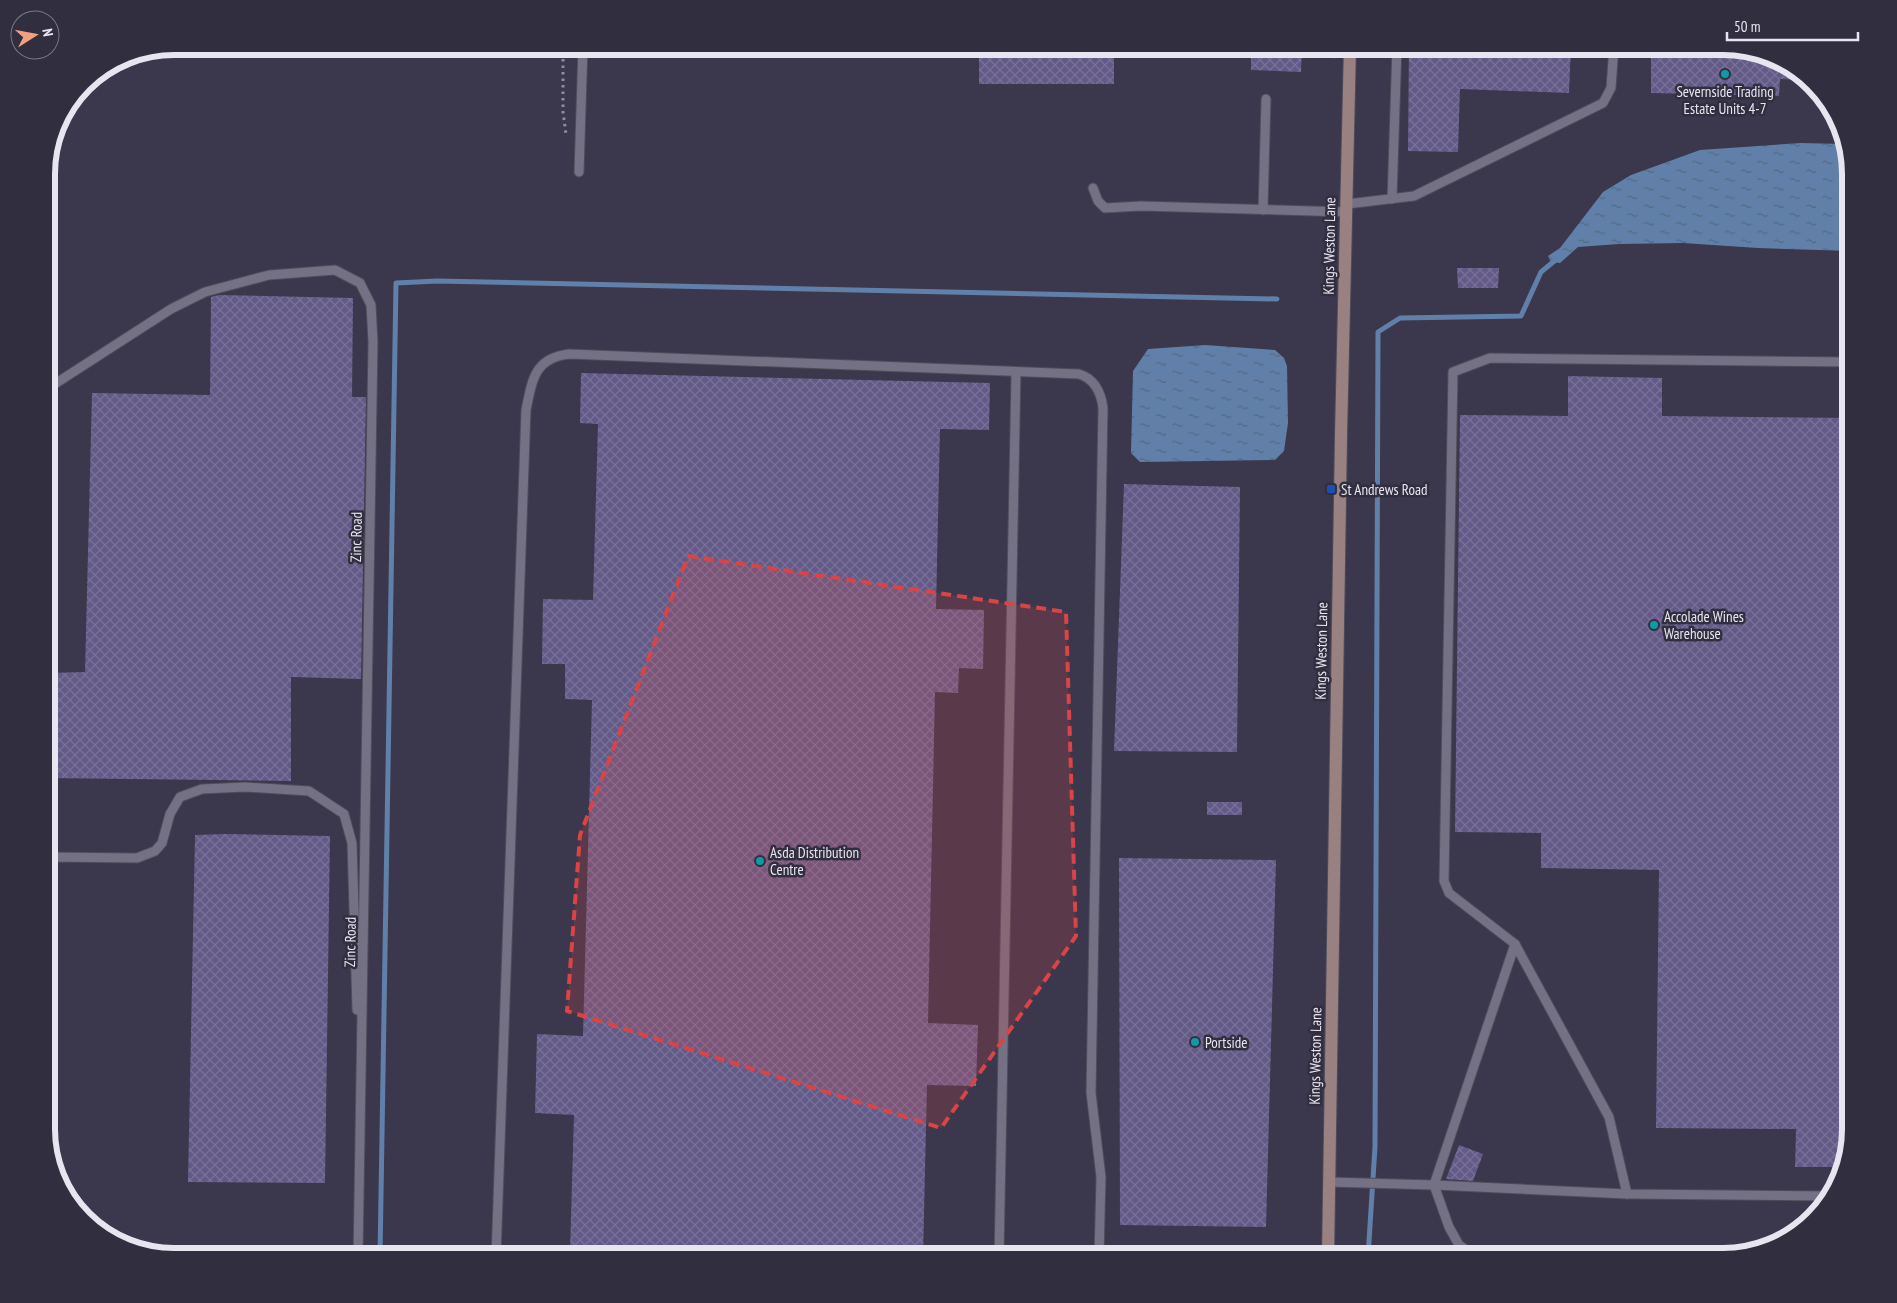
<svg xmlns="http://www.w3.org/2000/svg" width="1897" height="1303" viewBox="0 0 1897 1303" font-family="'PT Sans Narrow',sans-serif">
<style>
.built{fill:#3b374c}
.water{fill:url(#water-ripples)}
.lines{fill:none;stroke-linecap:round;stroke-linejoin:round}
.stream{stroke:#6080a9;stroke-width:5}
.building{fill:url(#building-cross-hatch)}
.lane-casing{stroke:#4f4c5a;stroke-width:11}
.secondary-casing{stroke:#4f4c5a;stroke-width:14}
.path{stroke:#8f8e9b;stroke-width:3;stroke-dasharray:2.5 4;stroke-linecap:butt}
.lane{stroke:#747184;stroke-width:9}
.secondary{stroke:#9a8181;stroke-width:12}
.marked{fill:#d94446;fill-opacity:0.2;stroke:#d94446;stroke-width:4;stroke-dasharray:10 6;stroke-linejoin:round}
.culture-dot{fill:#0f9aa8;stroke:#312f3f;stroke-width:2}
.transit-dot{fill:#1a4fb4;stroke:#312f3f;stroke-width:2}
.labels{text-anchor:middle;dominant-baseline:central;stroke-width:5;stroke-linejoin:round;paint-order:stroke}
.poi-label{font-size:15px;fill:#e7e6f0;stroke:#312f3f;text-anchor:start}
.street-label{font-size:15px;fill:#e7e6f0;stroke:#312f3f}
.rim{fill:none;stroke:#e7e6f0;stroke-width:6}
</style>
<defs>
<pattern id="water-ripples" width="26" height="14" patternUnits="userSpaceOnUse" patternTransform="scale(1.25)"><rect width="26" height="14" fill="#6080a9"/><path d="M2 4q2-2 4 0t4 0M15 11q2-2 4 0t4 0" fill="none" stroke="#556882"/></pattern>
<pattern id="building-cross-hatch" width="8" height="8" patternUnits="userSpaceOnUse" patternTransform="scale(1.25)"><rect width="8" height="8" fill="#635a87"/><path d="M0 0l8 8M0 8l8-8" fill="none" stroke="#797298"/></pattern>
</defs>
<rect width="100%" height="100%" fill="#312f3f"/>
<polygon class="built" points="174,46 1723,46 1794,68 1834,111 1851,174 1851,1129 1829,1200 1780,1243 1723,1257 174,1257 103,1235 63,1192 47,1137 47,166 56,125 84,84 126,56"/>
<g class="water">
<polygon points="1801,143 1843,144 1851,174 1851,251 1758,248 1683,243 1619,244 1578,247 1560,263 1551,262 1548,256 1560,248 1603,192 1631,175 1700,150"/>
<polygon points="1205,345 1275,350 1284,358 1287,366 1288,423 1284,451 1275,460 1140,462 1131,453 1133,371 1148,349"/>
</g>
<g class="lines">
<g class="stream">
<polyline points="380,1257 396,283 437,281 1277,299"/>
<polyline points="1368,1257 1375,1147 1378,332 1400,318 1521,316 1541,272 1558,258"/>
</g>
</g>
<g class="building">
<rect x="979" y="46" width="135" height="38"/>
<polygon points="1251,46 1302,46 1301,72 1251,70"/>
<polygon points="1409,46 1571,46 1569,93 1460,89 1458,152 1408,151"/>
<polygon points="1651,46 1723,46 1794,68 1805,80 1780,79 1779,96 1651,93"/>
<polygon points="1457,268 1499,268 1498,288 1458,288"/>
<polygon points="219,295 353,298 352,397 366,397 361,679 291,677 291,781 47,778 47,673 85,672 92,393 210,395 211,297"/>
<polygon points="581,373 990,383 989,430 940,429 936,609 984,610 983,669 959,668 958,693 935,692 928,1023 978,1025 976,1086 927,1085 923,1257 705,1257 581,1254 578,1251 570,1251 574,1115 535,1113 537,1034 583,1036 592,700 565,699 565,664 542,664 543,599 593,600 598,424 580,423"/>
<polygon points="1568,376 1662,378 1662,416 1851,418 1851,1129 1839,1167 1795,1167 1796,1129 1656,1128 1659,870 1541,868 1541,833 1455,832 1460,415 1568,416"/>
<polygon points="1124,484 1240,487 1237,752 1114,751"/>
<rect x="1207" y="802" width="35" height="13"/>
<polygon points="226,834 330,836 325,1183 188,1182 195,835"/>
<polygon points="1119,858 1276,860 1266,1227 1120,1225"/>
<polygon points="1459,1145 1483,1154 1473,1181 1446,1179"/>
</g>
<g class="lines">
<defs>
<g id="lane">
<polyline points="579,172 583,46"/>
<polyline points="1093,188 1098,201 1105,208 1141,206 1347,212"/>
<polyline points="1392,199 1397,46"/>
<polyline points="1347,204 1414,196 1603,103 1611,88 1614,46"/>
<polyline points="1263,210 1266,99"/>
<polyline points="47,389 171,309 205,292 269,275 335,270 360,283 371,305 373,342 358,1257"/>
<polyline points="47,857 137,858 155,851 162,843 170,814 180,797 202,789 245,787 309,791 344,814 352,843 357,1010"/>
<polyline points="1515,944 1609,1117 1627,1194"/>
<polyline points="1329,1182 1434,1185 1627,1194 1830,1196"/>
<path d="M 496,1257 L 526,410 C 532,381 534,358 569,354 L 1079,374 C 1095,379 1101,392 1103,408 L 1091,1093 L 1101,1177 L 1099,1257"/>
<polyline points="999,1257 1016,372"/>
<polyline points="1477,1257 1459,1245 1449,1227 1434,1185 1515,944 1449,893 1444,881 1453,372 1490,358 1851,362"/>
</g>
<polyline id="secondary" points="1328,1257 1341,435 1350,46"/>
</defs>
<use href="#lane" class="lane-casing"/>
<use href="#secondary" class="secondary-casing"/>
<g class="path">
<polyline points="563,46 563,112 566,134"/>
<polyline points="1332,46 1333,59"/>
</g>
<use href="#lane" class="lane"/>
<use href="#secondary" class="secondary"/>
</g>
<path class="marked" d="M 688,556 L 1066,612 L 1076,936 L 941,1128 L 567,1011 L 580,835 Z"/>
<g class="culture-dot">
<circle cx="1725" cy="74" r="5"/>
<circle cx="1654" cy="625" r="5"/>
<circle cx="760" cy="861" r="5"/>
<circle cx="1195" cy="1042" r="5"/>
</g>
<rect class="transit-dot" x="1326" y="484" width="10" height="10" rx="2.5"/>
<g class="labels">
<g class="poi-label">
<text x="1725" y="91" text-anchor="middle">Severnside Trading<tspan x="1725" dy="17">Estate Units 4-7</tspan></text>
<text x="1341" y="489">St Andrews Road</text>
<text x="1664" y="616">Accolade Wines<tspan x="1664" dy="17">Warehouse</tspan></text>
<text x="770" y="852">Asda Distribution<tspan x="770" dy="17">Centre</tspan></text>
<text x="1205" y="1042">Portside</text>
</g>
<g class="street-label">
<text transform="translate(1329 246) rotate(-89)">Kings Weston Lane</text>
<text transform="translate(356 537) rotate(-89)">Zinc Road</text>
<text transform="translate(1321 651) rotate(-89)">Kings Weston Lane</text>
<text transform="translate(350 942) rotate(-89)">Zinc Road</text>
<text transform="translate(1315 1056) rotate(-89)">Kings Weston Lane</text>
</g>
</g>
<path d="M0 0H1897V1303H0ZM174 55H1723A119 119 0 0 1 1842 174V1129A119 119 0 0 1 1723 1248H174A119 119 0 0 1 55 1129V174A119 119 0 0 1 174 55Z" fill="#312f3f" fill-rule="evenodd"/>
<path class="rim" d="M174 55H1723A119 119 0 0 1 1842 174V1129A119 119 0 0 1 1723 1248H174A119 119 0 0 1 55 1129V174A119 119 0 0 1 174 55Z"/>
<g transform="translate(35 35) rotate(79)"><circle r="24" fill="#312f3f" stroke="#7a7886"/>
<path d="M0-4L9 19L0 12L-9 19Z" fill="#f2a080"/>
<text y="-8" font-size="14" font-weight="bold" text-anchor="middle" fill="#e7e6f0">N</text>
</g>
<path d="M1727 32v8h131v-8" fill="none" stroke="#e7e6f0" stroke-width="2.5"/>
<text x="1734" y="32" font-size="15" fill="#e7e6f0" stroke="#312f3f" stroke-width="4" paint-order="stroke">50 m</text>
</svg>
